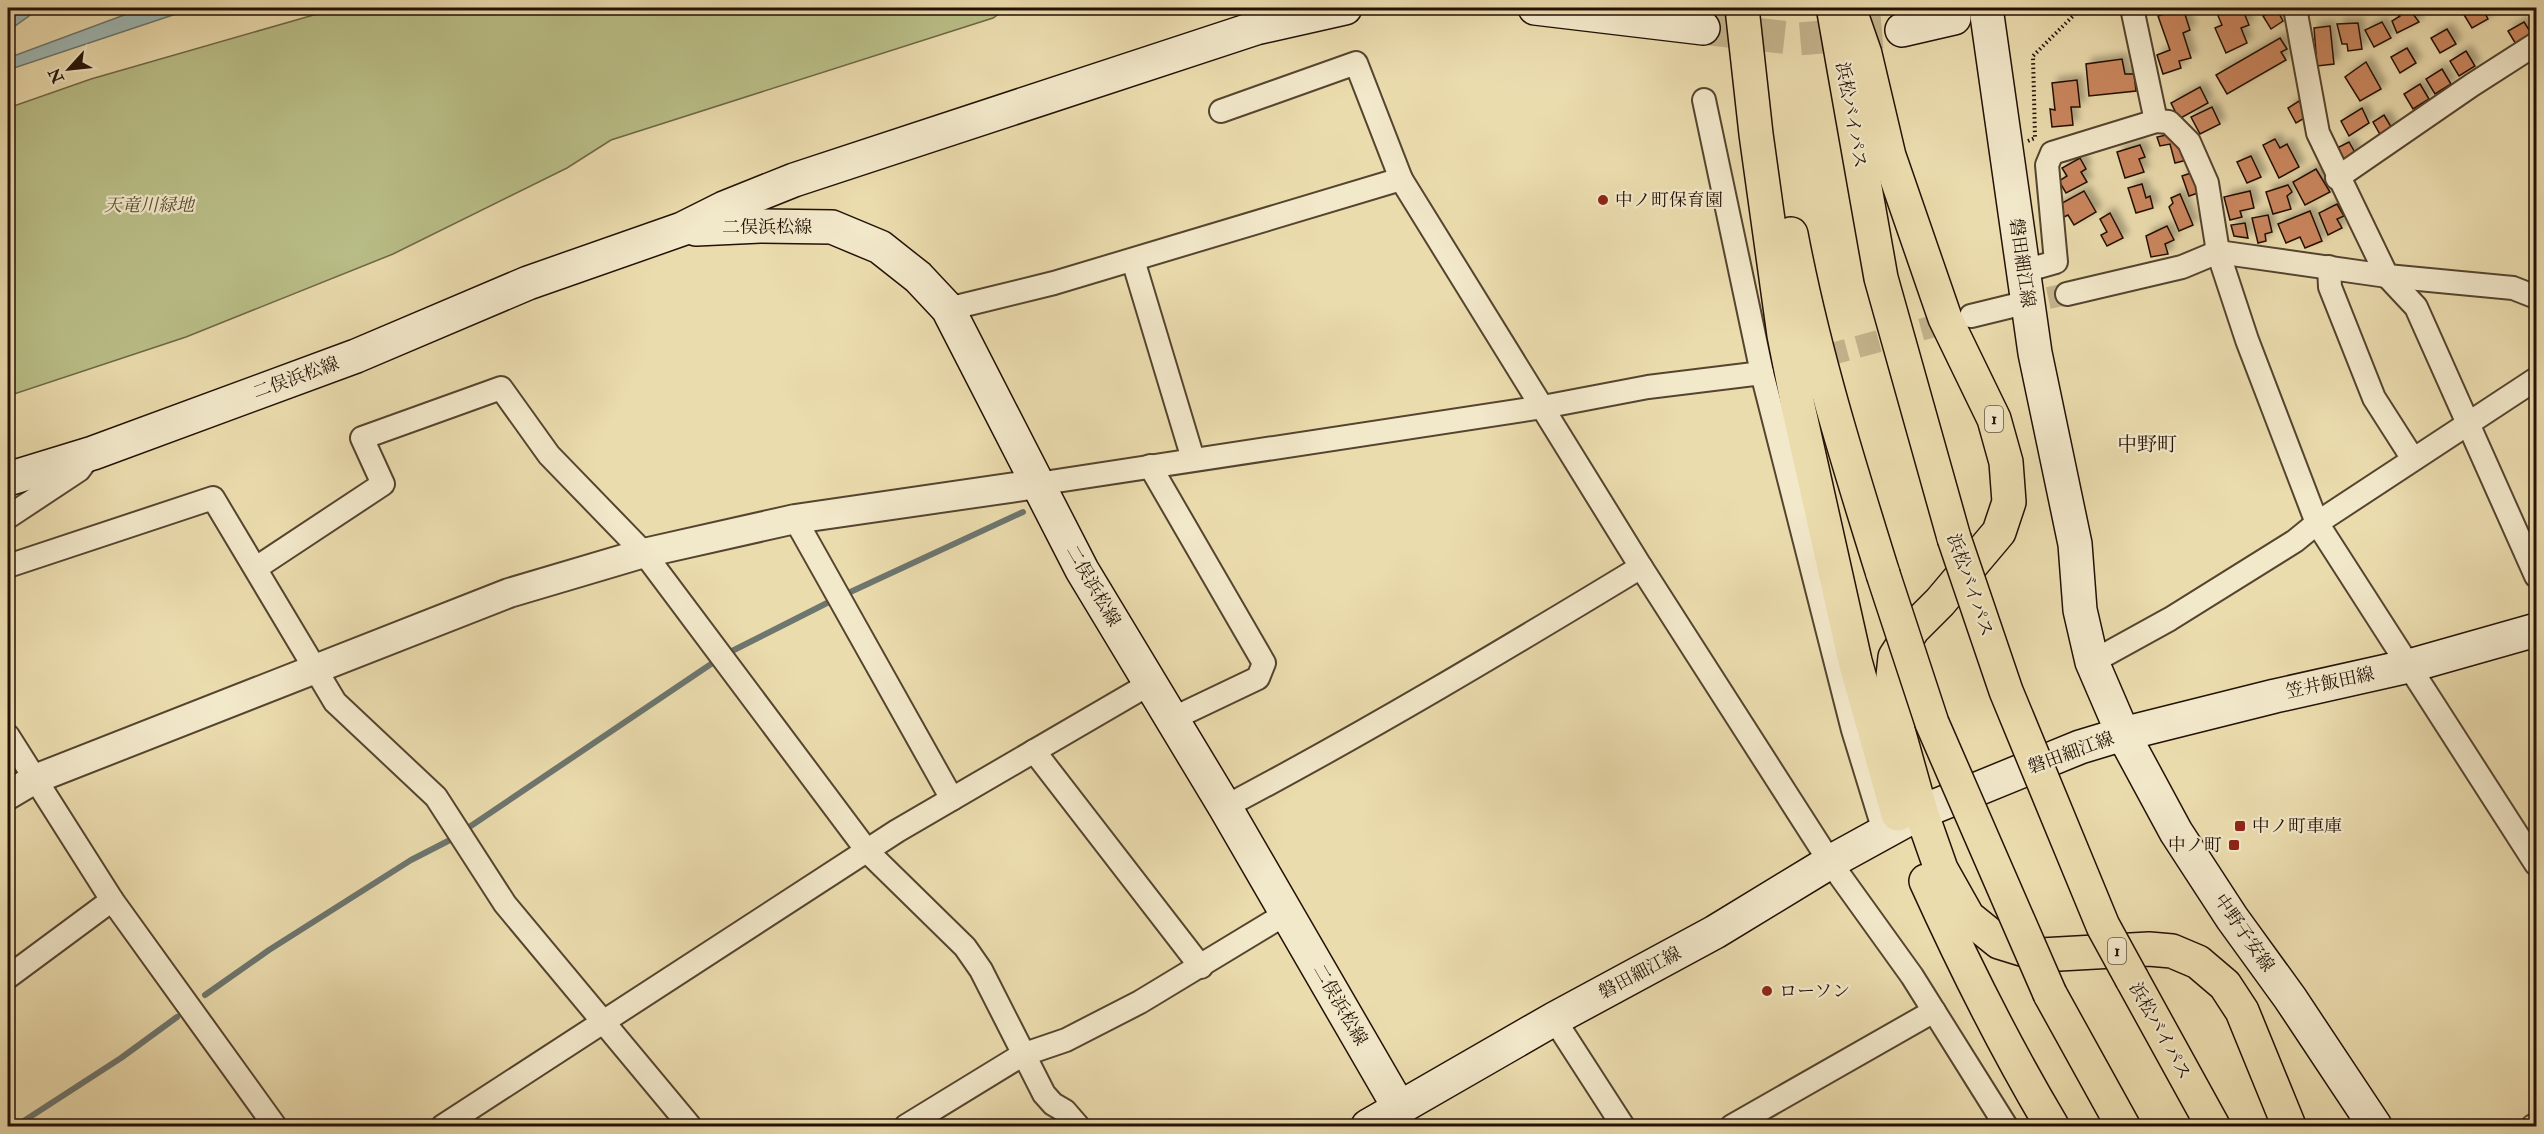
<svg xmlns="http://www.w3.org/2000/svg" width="2544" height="1134" viewBox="0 0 2544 1134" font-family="'IM FELL Double Pica','Noto Serif JP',serif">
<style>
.green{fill:#babf88;stroke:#6e6846;stroke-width:1.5}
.water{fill:#9eb9b6;stroke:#6d766f;stroke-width:1.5}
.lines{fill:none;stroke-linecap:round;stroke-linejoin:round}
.stream{stroke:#6d766f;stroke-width:6}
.building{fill:#cb875e;stroke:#231105;stroke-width:1.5;filter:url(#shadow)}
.minor-tunnel{stroke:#c3b38c;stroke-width:22;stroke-dasharray:22 11;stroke-linecap:butt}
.secondary-tunnel{stroke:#c3b38c;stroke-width:33;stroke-dasharray:33 16;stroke-linecap:butt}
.minor-casing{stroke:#55442f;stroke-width:26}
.tertiary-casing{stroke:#55442f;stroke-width:32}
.secondary-casing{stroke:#231105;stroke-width:36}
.trunk-casing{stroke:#231105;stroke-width:36}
.path{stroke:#231105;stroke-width:4;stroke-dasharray:1.5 3;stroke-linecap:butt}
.minor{stroke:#f2e8ca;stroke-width:22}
.tertiary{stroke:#f2e8ca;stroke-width:28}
.secondary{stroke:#f2e8ca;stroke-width:33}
.trunk{stroke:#ebdcae;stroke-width:33}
.trunk-bridge-casing{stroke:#231105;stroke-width:36;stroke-linecap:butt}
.trunk-bridge{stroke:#ebdcae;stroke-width:33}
.poi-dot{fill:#8f2418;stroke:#f2e8ca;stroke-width:2}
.labels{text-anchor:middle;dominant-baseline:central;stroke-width:4.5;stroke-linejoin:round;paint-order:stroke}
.shield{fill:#f2e8ca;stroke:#615240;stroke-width:1.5}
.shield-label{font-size:16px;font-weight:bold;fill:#231105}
.street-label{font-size:18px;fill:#231105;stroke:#f2e8ca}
.poi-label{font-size:18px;fill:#231105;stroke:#f2e8ca;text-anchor:start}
.park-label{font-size:18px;font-style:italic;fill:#584e33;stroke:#f2e8ca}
.neighbourhood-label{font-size:20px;fill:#231105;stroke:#f2e8ca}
</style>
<defs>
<filter id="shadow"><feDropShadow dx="5.5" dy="-5.5" stdDeviation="3" flood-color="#0004"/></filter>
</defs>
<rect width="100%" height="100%" fill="#ebdcae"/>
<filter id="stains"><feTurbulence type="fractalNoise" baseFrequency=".00333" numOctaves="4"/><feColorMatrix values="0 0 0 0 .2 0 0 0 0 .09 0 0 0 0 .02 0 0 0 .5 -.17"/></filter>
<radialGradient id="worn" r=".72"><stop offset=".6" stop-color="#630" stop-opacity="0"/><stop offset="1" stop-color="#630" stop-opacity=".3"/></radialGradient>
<polygon class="green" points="338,8 1007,8 993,18 611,140 567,168 393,254 186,337 8,396 8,108 91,79"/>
<g class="water">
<polygon points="8,8 40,8 8,31"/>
<polygon points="143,8 194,8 8,70 8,58"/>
</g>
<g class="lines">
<g class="stream">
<polyline points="846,594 1023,512"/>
<polyline points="728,653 829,602"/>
<polyline points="205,995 269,950 411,860 450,840 717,660"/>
<polyline points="16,1126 121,1058 177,1017"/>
</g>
</g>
<g class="building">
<polygon points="2183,8 2190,30 2183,33 2191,58 2179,61 2181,68 2163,74 2157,55 2170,50 2158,16"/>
<polygon points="2225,8 2242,8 2249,25 2241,28 2247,43 2226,53 2215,28 2222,25 2216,11"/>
<polygon points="2276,8 2283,21 2271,29 2263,16"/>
<polygon points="2394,8 2416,8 2419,12 2413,14 2419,22 2397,33 2392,21 2400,16"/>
<polygon points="2473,8 2482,8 2488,19 2472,28 2463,13"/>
<polygon points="2382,22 2391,38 2374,47 2365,30"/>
<polygon points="2524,22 2533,36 2517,46 2508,31"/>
<polygon points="2358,23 2362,49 2348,51 2347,44 2342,44 2337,24"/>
<polygon points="2330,26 2334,64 2317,66 2314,28"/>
<polygon points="2447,29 2456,44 2440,53 2431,38"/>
<polygon points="2280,38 2287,49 2281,52 2286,60 2227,94 2216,75"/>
<polygon points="2407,48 2416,63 2400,73 2391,57"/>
<polygon points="2466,51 2475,66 2459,76 2450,61"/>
<polygon points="2122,59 2125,74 2134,74 2136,91 2089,96 2086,64"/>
<polygon points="2366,62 2381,89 2360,101 2345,77"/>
<polygon points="2442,69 2451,84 2435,94 2426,79"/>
<polygon points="2077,80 2080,107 2071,107 2073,125 2052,127 2050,109 2055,110 2052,83"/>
<polygon points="2420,84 2429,99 2413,109 2404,94"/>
<polygon points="2200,87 2208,103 2179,119 2171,103"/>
<polygon points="2299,101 2308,116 2296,123 2288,108"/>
<polygon points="2212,107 2220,124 2200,134 2191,117"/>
<polygon points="2362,108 2369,123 2349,136 2341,121"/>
<polygon points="2384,115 2393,130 2381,136 2373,122"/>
<polygon points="2171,134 2187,160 2175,163 2170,144 2160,146 2157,137"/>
<polygon points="2275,139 2280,148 2287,144 2299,167 2279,178 2263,145"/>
<polygon points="2349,142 2357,156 2346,163 2337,148"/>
<polygon points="2140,145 2145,157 2139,159 2144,172 2125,178 2117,152"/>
<polygon points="2251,156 2261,177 2247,183 2237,162"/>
<polygon points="2080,158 2086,169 2081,172 2087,182 2066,193 2059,181 2067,176 2062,168"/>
<polygon points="2316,169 2330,192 2305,205 2293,182"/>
<polygon points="2194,172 2201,192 2189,196 2182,176"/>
<polygon points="2142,184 2146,198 2150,196 2153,208 2136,213 2128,188"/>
<polygon points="2288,185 2292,192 2287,196 2291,209 2273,214 2266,192"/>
<polygon points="2084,191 2096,212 2074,225 2068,215 2062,218 2055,207"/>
<polygon points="2250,191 2254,208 2240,211 2242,217 2230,220 2224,197"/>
<polygon points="2180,194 2193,225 2179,231 2169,207 2173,203 2171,198"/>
<polygon points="2337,204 2344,216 2337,219 2342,228 2328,235 2319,213"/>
<polygon points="2310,211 2322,241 2305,248 2300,237 2286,243 2278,224"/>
<polygon points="2110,213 2123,238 2107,246 2101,235 2107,232 2100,219"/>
<polygon points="2268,215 2272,232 2265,234 2266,241 2258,243 2252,218"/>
<polygon points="2245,223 2248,238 2234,236 2231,225"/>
<polygon points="2167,226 2174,240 2165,244 2168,254 2151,257 2146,236"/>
</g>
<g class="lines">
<g class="minor-tunnel">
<polyline points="2016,305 2067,294"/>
<polyline points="1762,373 1960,319"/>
</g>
<polyline class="secondary-tunnel" points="1703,28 1799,39 1902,30"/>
<defs>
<g id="minor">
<polyline points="2295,8 2318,133 2387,276 2416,307 2536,576"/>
<polyline points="1704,100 1762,373 1853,730 1884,831"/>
<path d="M 1221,111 L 1356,63 L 1401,179 L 1641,567 C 1504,650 1367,732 1225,807"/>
<polyline points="2156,121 2169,122 2189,142 2207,183 2218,252 2247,340 2317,523 2536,864"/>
<polyline points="2337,178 2472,85 2536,44"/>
<polyline points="1133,260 1193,459"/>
<polyline points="2329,267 2330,287 2374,398 2413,459"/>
<polyline points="2024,271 2056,262 2047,165 2052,153 2156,121 2132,8"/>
<polyline points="2067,294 2182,267 2218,252 2387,276 2513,288 2536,297"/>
<polyline points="948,309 1054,283 1401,179"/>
<polyline points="1971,316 2016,305"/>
<polyline points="1150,466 1264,663 1258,678 1172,719"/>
<polyline points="1037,484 1543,407 1648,387 1762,373"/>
<polyline points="8,517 79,470 88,458"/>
<polyline points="795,519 952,799"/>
<polyline points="8,566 213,498 335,702 436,797 505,904 690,1126"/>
<polyline points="1641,567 1830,862 1912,976 2006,1126"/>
<polyline points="256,568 383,484 362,438 501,388 549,455 644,553 868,852 965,947 981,970 1044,1094 1053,1104 1065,1111 1078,1126"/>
<polyline points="2092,662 2170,619 2295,541 2317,523 2536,379"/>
<polyline points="8,736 112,900 275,1126"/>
<polyline points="1034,751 1201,967"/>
<polyline points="8,977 112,900"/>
<polyline points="1554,1019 1623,1126"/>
<polyline points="443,1126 897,831 1151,683"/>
<polyline points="906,1126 1022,1055 1066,1040 1140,1002 1287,913"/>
<polyline points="1732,1126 1934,1011"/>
<polyline points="2533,1126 2536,1125"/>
</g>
<polyline id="tertiary" points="8,795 35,779 509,593 644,553 795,519 1037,484"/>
<g id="secondary">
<polyline points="1535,8 1703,28"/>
<polyline points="1986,8 2035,353 2075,544 2080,610 2092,662 2123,734 2176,832 2232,918 2290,998 2375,1126"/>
<polyline points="1902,30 1954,18"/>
<polyline points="696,229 760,226 832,227 880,247 918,277 948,309 1082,570 1225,807 1400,1109"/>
<polyline points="8,479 93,453 356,356 528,283 682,229 724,208 794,180 1256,28 1345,8"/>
<polyline points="1368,1126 1554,1019 1715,932 1830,862 1921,812 2080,747 2123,734 2275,696 2409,666 2536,630"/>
</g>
<g id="trunk">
<polyline points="1742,8 1756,134 1784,335 1798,406 1855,661 1898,814"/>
<polyline points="1849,8 1865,54 1889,156 1945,318 1994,419 2006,462 2009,502 1999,532 1940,602 1913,629 1895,657 1892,686 1898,730 1921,812 1941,869 1968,917 1999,942 2041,955 2149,949 2172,951 2198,962 2225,985 2242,1011 2289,1126"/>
<polyline points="1834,12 1881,278 1954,538"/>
<path d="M 1791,234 C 1813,350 1848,462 1883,574"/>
<path d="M 1926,881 C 1964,965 2005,1047 2052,1126"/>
<polyline points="2132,979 2213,1126"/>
<polyline points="2050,994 2123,1126"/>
</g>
</defs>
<use href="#minor" class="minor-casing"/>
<use href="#tertiary" class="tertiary-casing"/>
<use href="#secondary" class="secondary-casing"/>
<use href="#trunk" class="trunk-casing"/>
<polyline class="path" points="2028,141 2035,138 2033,56 2078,11"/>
<use href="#minor" class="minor"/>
<use href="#tertiary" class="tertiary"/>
<use href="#secondary" class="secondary"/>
<use href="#trunk" class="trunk"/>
<defs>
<g id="trunk-bridge">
<polyline points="1954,538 2006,691 2103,926 2132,979"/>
<polyline points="1883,574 1932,723 2050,994"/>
</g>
</defs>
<use href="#trunk-bridge" class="trunk-bridge-casing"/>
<use href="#trunk-bridge" class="trunk-bridge"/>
</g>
<g class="poi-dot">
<circle cx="1603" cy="200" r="6"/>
<rect x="2234" y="820" width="12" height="12" rx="3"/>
<rect x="2228" y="839" width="12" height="12" rx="3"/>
<circle cx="1767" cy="991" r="6"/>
</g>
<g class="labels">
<g class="shield">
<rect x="1985" y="406" width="18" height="26" rx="4.5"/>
<rect x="2108" y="938" width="18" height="26" rx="4.5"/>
</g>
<g class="shield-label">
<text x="1994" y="419">1</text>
<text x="2117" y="951">1</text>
</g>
<g class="street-label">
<text transform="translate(1851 115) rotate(80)">浜松バイパス</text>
<text x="767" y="227">二俣浜松線</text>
<text transform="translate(2022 263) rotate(82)">磐田細江線</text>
<text transform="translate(296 378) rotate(-20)">二俣浜松線</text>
<text transform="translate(1970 585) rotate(71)">浜松バイパス</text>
<text transform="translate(1093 586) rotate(60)">二俣浜松線</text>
<text transform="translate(2330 683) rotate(-12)">笠井飯田線</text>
<text transform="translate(2071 753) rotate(-20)">磐田細江線</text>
<text transform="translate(2244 933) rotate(55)">中野子安線</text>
<text transform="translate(1640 973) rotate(-28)">磐田細江線</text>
<text transform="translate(1340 1005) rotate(60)">二俣浜松線</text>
<text transform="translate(2160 1031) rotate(61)">浜松バイパス</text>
</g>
<g class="poi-label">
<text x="1615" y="200">中ノ町保育園</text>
<text x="2252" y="826">中ノ町車庫</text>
<text x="2222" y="845" text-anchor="end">中ノ町</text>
<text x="1779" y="991">ローソン</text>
</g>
<g class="park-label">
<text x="149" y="205">天竜川緑地</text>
</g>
<g class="neighbourhood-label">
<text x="2147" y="444">中野町</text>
</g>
</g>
<rect width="2544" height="1134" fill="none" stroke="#ebdcae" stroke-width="30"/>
<rect x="9" y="9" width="2526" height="1116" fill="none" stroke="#231105" stroke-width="3"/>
<rect x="15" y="15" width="2514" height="1104" fill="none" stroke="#231105" stroke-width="1.5"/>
<g transform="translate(69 69) rotate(243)" stroke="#f2e8ca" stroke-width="4.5" paint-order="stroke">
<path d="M0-4.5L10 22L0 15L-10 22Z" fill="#231105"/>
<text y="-9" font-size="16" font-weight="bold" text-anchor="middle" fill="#231105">N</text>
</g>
<rect width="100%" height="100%" filter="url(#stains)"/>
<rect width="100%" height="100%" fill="url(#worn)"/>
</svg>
